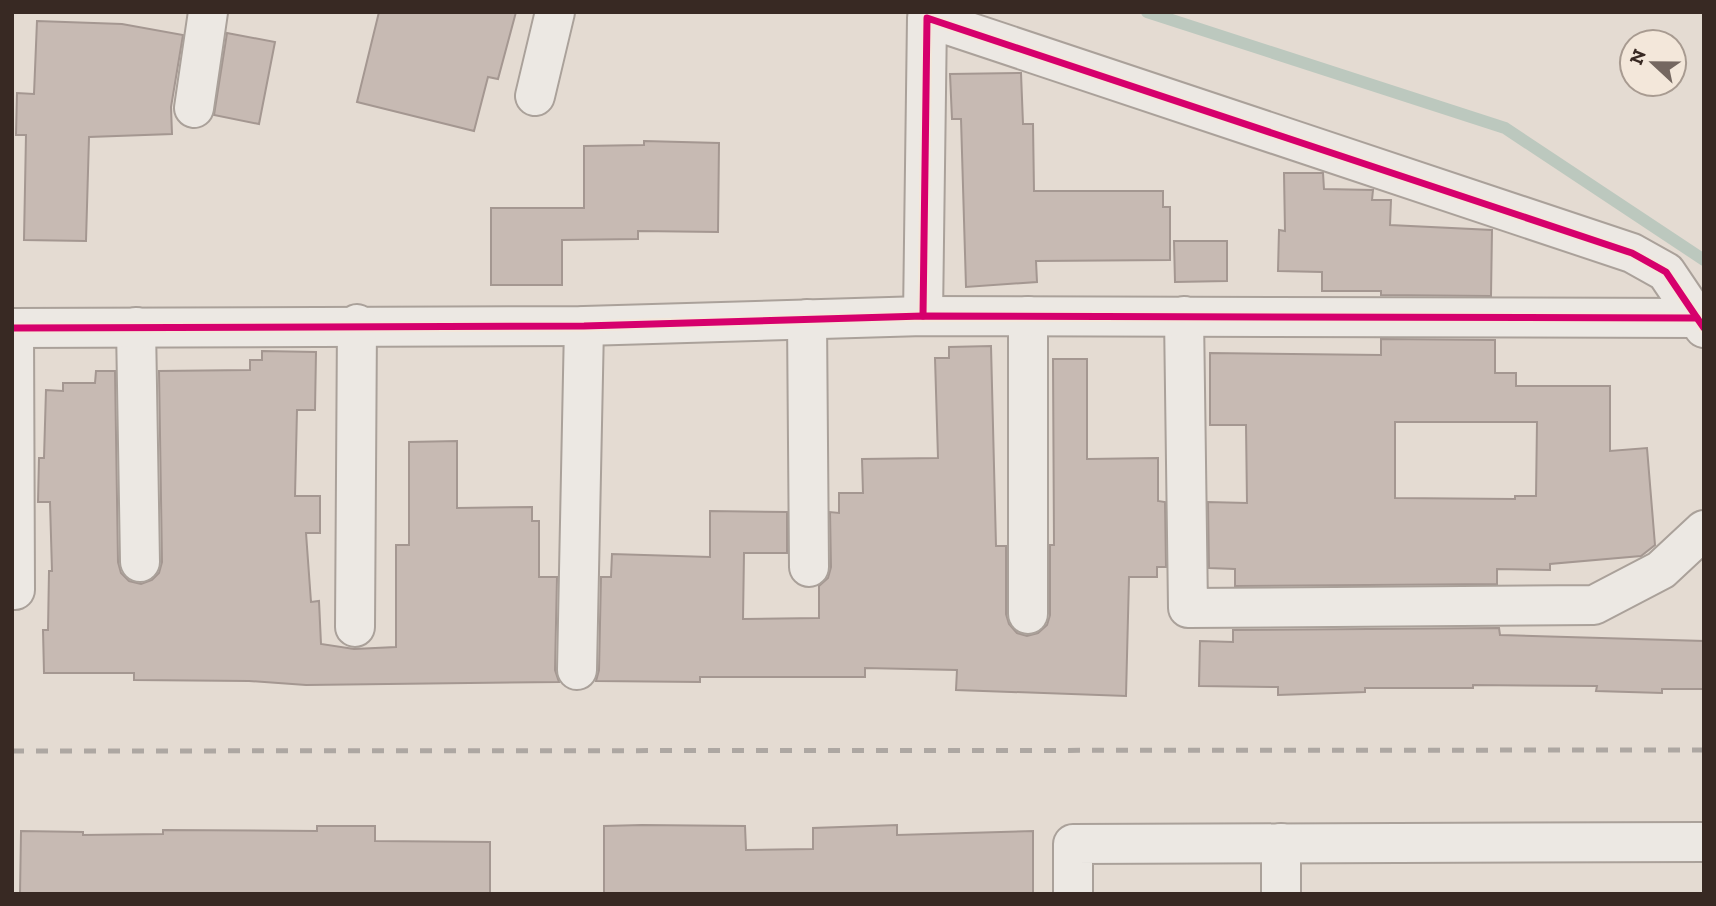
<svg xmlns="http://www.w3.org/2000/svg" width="1716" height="906" viewBox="0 0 1716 906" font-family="'Zilla Slab',serif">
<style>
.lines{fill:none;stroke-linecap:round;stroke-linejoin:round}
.stream{stroke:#bcc8be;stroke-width:12}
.building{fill:#c7bab3;stroke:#a49791;stroke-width:2;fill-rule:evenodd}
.minor-casing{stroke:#aaa19a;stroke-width:42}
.tertiary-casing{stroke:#aaa19a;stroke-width:42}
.minor{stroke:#ece8e3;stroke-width:38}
.tertiary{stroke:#ece8e3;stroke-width:38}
.rail{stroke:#ada7a2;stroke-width:5;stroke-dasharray:12 12;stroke-linecap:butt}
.cycleway-casing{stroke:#f3e7da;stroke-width:11}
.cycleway{stroke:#d6006c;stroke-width:7}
</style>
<rect width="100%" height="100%" fill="#e4dbd2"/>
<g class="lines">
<polyline class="stream" points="1147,12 1505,128 1704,260"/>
</g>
<g class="building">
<polygon points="379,12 516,12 498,79 488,77 474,131 357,102"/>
<polygon points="37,21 122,24 183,35 171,107 172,134 89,137 86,241 24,240 26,135 16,135 17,93 34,94"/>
<polygon points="227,33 275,42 259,124 214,115"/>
<polygon points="1021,73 1023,124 1033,124 1034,191 1163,191 1163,207 1170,207 1170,260 1036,261 1037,282 966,287 961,119 952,119 950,74"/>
<polygon points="644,141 719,143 718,232 638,231 638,239 562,240 562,285 491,285 491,208 584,208 584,146 644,145"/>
<polygon points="1284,173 1323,173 1324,189 1373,190 1372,200 1391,200 1390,225 1492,230 1491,296 1381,295 1381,291 1322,291 1322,272 1278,271 1279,230 1285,231"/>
<polygon points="1174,241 1227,241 1227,281 1175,282"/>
<path d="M 1381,339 L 1495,340 L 1495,373 L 1516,373 L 1516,386 L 1610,386 L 1610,451 L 1647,448 L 1655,545 L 1641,556 L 1550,564 L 1550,570 L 1497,569 L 1497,584 L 1235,586 L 1235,569 L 1209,568 L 1208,502 L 1247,503 L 1246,425 L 1210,425 L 1210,353 L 1381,355 ZM 1395,422 L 1537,422 L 1536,496 L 1515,496 L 1515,499 L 1395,498 Z"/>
<polygon points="991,346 996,546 1006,546 1006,614 1009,624 1017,633 1027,636 1038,633 1047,625 1050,615 1050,545 1054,545 1053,359 1087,359 1087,459 1158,458 1158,501 1165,502 1166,567 1157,567 1157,577 1129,577 1126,696 956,690 957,670 865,668 865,677 700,677 700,682 596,681 599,670 601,577 611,577 612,554 710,557 710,511 787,512 787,553 744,553 743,619 819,618 819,586 828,578 831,567 830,512 839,513 839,493 863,493 862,459 938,458 935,358 949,358 949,347"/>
<polygon points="262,351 316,352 315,410 297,410 295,496 320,496 320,533 306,533 311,602 319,601 321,644 354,649 396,647 396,545 409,545 409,442 457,441 457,508 532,507 532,521 539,521 539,577 557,577 555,670 559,682 306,685 249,681 134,680 134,673 44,673 43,630 48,630 49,571 52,571 50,502 38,502 39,458 44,458 46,390 63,391 63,383 95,383 96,371 115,371 118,562 121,573 129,581 141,584 152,580 159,573 162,562 159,371 250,370 250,360 262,360"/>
<polygon points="1499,628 1500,635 1704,641 1704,689 1662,689 1662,693 1596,691 1597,686 1473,685 1473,688 1365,688 1365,692 1278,695 1278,687 1199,686 1200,641 1233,642 1233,630"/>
<polygon points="642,825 745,826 746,850 813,849 813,828 897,825 897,835 1033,831 1033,894 604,894 604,826"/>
<polygon points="317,826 375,826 375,841 490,842 490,894 20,894 21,831 83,832 83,835 163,834 163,830 317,831"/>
</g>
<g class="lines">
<defs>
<g id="minor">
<polyline points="535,96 555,12"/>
<polyline points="194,108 208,12"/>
<polyline points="923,316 927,18 1632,253 1666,272 1697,318"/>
<polyline points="1028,316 1028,614"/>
<polyline points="1184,316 1188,608 1594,605 1661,570 1704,530"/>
<polyline points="807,319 809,567"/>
<polyline points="136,327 140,562"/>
<polyline points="12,328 584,326 923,316 1697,318 1704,328"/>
<polyline points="12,590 15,590 14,328"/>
<polyline points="355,627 357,324"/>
<polyline points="577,670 584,326"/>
<polyline points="1281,843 1281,894"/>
</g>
<polyline id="tertiary" points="1073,894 1073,844 1704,842"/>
</defs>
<use href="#minor" class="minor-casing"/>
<use href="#tertiary" class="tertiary-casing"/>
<use href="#minor" class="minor"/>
<use href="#tertiary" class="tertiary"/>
<polyline class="rail" points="12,751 1704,750"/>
<defs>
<g id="cycleway">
<polyline points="923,316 927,18 1632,253 1666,272 1697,318"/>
<polyline points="12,328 584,326 923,316 1697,318 1704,328"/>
</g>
</defs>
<use href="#cycleway" class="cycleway-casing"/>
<use href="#cycleway" class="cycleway"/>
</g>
<rect width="1716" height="906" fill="none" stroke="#382923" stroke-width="28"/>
<g transform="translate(1653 63) rotate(292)"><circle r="33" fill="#f3e7da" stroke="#a89b91" stroke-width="2"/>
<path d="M0-5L12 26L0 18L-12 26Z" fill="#746760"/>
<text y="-10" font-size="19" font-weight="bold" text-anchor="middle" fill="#382923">N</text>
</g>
</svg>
